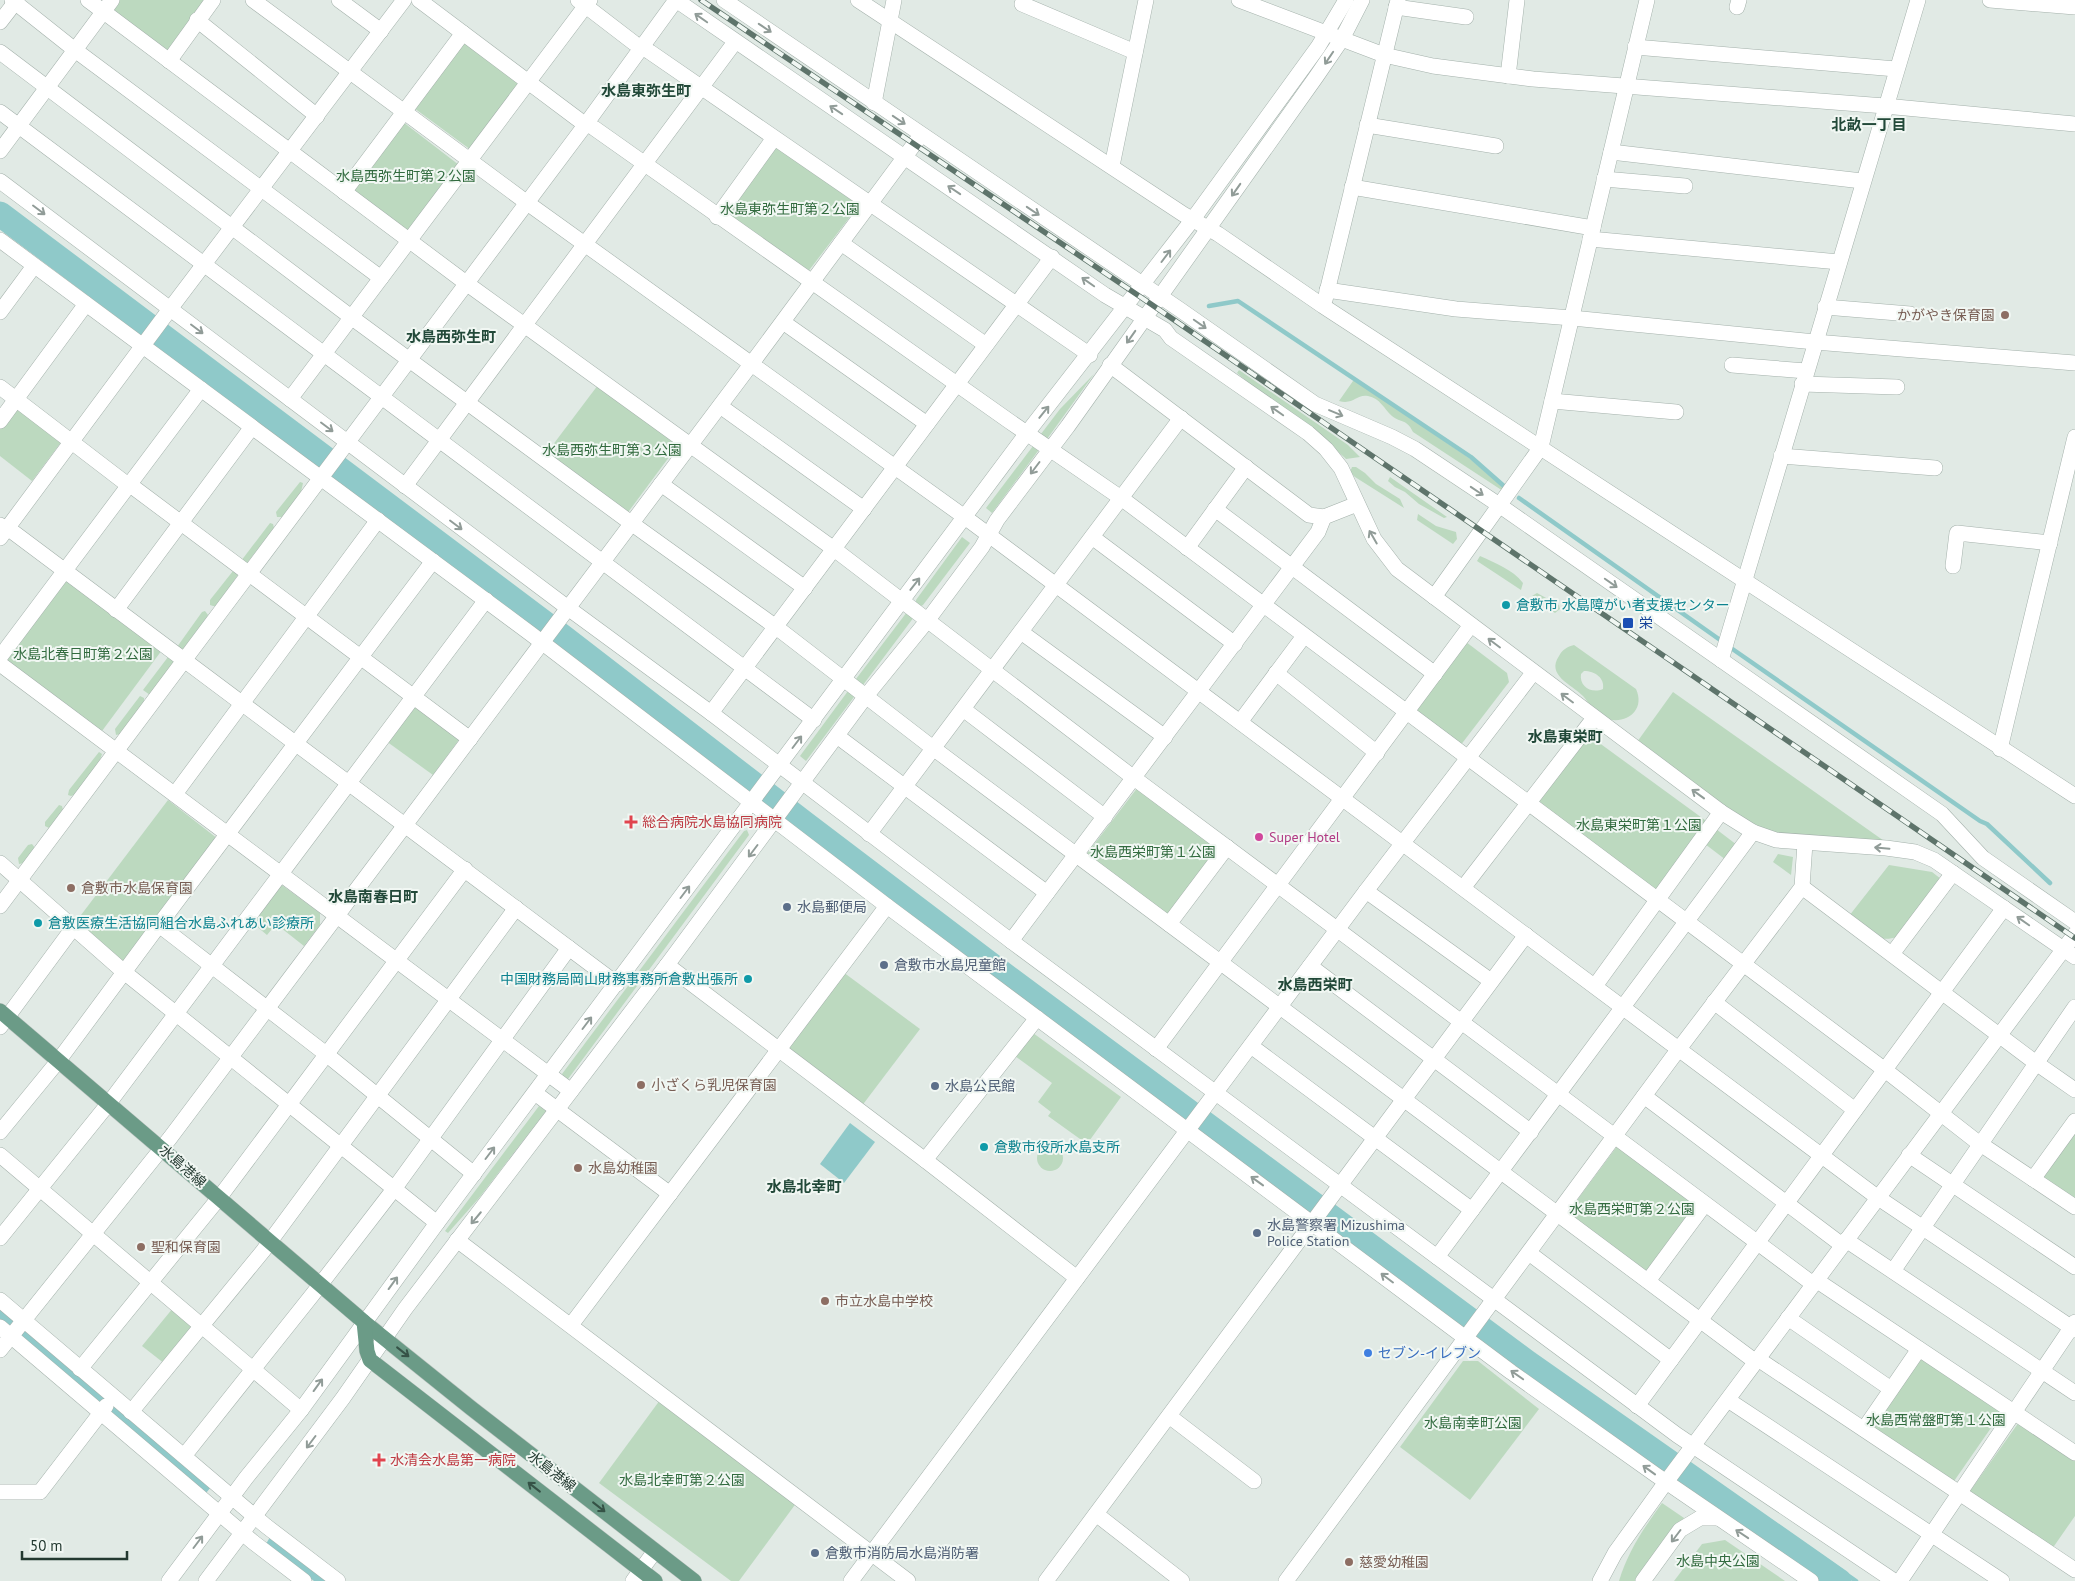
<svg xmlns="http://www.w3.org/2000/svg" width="2075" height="1581" viewBox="0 0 2075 1581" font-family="'PT Sans','Noto Sans JP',sans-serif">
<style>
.green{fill:#bcd9bf;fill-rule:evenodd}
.water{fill:#8fc9c9}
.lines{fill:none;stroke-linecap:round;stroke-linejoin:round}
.stream{stroke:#8fc9c9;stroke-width:4.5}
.river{stroke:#8fc9c9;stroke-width:25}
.minor-casing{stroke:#a4b1ab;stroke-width:16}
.major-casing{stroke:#bdc4c1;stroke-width:16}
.minor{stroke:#fff;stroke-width:15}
.major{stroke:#6b9b87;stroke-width:15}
.rail-casing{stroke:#5e746b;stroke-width:5.5}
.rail{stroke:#f1f7f3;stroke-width:4;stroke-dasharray:11;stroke-linecap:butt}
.oneway{stroke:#919c98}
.oneway2{stroke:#355246}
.education-dot{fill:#8d6e63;stroke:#f1f7f3;stroke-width:2}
.culture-dot{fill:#0f9aa8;stroke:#f1f7f3;stroke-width:2}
.transit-dot{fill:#1a4fb4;stroke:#f1f7f3;stroke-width:2}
.health-dot{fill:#e0444e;stroke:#f1f7f3;stroke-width:2}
.hotel-dot{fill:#d1479c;stroke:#f1f7f3;stroke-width:2}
.service-dot{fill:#5c6f8a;stroke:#f1f7f3;stroke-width:2}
.shop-dot{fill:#3f7fe0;stroke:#f1f7f3;stroke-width:2}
.labels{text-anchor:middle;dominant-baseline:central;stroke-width:4;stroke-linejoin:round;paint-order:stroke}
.park-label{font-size:14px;fill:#326b3f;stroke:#f1f7f3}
.education-label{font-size:14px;fill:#785e54;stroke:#f1f7f3;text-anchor:start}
.culture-label{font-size:14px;fill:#0d838f;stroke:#f1f7f3;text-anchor:start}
.transit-label{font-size:14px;fill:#164399;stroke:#f1f7f3;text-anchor:start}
.health-label{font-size:14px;fill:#be3a42;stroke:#f1f7f3;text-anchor:start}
.hotel-label{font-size:14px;fill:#b23c85;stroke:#f1f7f3;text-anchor:start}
.service-label{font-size:14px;fill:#4e5e75;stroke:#f1f7f3;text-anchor:start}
.street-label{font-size:14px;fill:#233930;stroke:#f1f7f3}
.shop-label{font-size:14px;fill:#366cbe;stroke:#f1f7f3;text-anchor:start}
.neighbourhood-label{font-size:15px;font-weight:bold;fill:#224939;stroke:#f1f7f3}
</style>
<rect width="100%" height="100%" fill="#e1eae5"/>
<g class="green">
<polygon points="117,0 207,0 167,54 110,9"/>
<polygon points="462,41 521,84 471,150 414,108"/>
<polygon points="403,122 459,165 410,232 351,190"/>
<polygon points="776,147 859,205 807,273 723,214"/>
<path d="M 1239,370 L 1348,445 L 1360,457 L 1346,459 L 1344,457 C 1310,426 1271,403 1237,373 Z"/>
<polygon points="1094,374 1047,439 1041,438 1041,434 1060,409"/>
<path d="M 1353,381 L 1356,381 L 1469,458 L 1505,489 L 1503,491 L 1413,432 C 1407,419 1401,423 1392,416 C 1384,409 1380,398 1368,396 C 1356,394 1354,405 1339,401 Z"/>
<polygon points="598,385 678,445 626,515 546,454"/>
<polygon points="16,405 62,441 32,481 0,456 0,426"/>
<polygon points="1036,445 1039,447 1038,451 992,513 986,508 1033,446"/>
<polygon points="1352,467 1356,467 1365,473 1376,484 1400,499 1404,508 1355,477 1350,472"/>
<polygon points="1390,477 1447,517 1444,518 1419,504 1405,492 1395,487 1388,481"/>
<polygon points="300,482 303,483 301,492 282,517 277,517 276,512"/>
<polygon points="1418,514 1436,526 1456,532 1457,539 1453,544 1417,520"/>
<polygon points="270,523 273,524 274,528 247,563 241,561"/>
<polygon points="962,537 970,543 923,605 919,607 916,604 916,600"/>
<path d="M 1480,556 C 1495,563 1512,569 1523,583 L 1521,590 L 1477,561 Z"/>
<polygon points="233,571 239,573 238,575 216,606 213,606 210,605 210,600"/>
<polygon points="64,576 162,650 102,731 4,658"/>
<polygon points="1537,593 1559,605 1560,609 1555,613 1532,596"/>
<polygon points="205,611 208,615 207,617 183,649 177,647 202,612"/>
<polygon points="907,612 914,617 863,685 859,686 856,683 856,679"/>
<polygon points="1466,642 1507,673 1509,682 1460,746 1414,711"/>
<path d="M 1574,645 L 1636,689 C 1646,711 1625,726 1604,718 C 1594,714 1590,704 1583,696 C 1571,684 1546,675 1559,656 C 1563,649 1567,647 1574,645 ZM 1584,671 C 1595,671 1605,678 1603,689 C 1592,694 1579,687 1581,674 Z"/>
<polygon points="168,657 174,661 150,695 143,690"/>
<polygon points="848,691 854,697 806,761 800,756"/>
<polygon points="1673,692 1887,843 1779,834 1761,829 1744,820 1637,742"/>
<polygon points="140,696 144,698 144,702 120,734 116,735 115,729"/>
<polygon points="415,702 461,737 433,775 386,741"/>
<polygon points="1587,734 1709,823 1657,893 1536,800"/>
<polygon points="99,752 102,754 99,763 74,795 71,796 68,795 69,790"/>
<polygon points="1138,787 1219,849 1167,917 1086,855"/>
<polygon points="168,800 218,839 122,965 75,923"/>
<polygon points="59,805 62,806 63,810 49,828 45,826 45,822"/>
<polygon points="1716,829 1737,845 1726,860 1705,844"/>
<polygon points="747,830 749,835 568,1079 565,1079 562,1074 744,831"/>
<polygon points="32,844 35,848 24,863 19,864 18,858 28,845"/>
<polygon points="1778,854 1793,857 1791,875 1773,862"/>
<path d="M 1889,865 L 1932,872 L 1941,879 L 1897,937 C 1875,944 1865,929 1849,916 Z"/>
<polygon points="279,883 320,913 320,925 304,946 276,924 267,935 250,921"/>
<polygon points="843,972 920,1029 861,1107 788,1052 789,1044"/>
<polygon points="1033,1033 1121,1097 1087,1144 1048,1116 1051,1112 1038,1102 1052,1083 1015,1056"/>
<polygon points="539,1106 546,1111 479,1198 448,1233 445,1231"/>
<polygon points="2075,1127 2075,1200 2041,1178"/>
<polygon points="1618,1145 1698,1204 1646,1274 1566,1215"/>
<circle cx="1050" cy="1158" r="13"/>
<polygon points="173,1308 195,1326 165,1364 142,1346"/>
<polygon points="1920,1356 2002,1412 1952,1484 1869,1429"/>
<polygon points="1463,1361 1478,1361 1539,1409 1470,1500 1400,1447"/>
<polygon points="660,1400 797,1502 739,1581 731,1581 599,1483"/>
<polygon points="2019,1422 2075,1459 2075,1516 2052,1549 1968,1494"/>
<path d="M 1662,1503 L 1684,1518 L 1639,1581 L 1619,1581 C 1628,1551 1644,1528 1662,1503 Z"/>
<polygon points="1725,1540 1785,1581 1674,1581 1702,1544"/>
</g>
<g class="water">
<polygon points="850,1123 875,1142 844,1183 820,1164"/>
<polygon points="0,1308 211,1487 206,1493 0,1319"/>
<polygon points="270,1537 328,1581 314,1581 266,1544"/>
</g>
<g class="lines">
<g class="stream">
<polyline points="0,205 451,541 809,817 1469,1311 1856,1581"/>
<polyline points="1209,306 1238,301 1471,457 1505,487"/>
<polyline points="1519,498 1723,642"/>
<polyline points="1731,648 1980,821 1987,824 2050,883"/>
</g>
<polyline class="river" points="0,214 563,637 804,823 1007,977 1528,1363 1839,1581"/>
<defs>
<g id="minor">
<polyline points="12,0 75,50 381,278"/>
<polyline points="88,0 466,283 834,549 1134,778 1813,1284"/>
<polyline points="253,0 526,202 966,518 1877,1197 2075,1330"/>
<polyline points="339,0 381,31"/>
<polyline points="419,0 579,120 594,128 1009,421 1121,498 1885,1070 1976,1141 2075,1207"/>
<polyline points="578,0 634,43 650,52 1090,355"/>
<polyline points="676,0 1105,295 1165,330 1171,338 1308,433 1326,449 1341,468 1374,539 1397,569 1721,812 1753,832 1776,840 1886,848 1915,852 1934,860 2075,957"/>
<polyline points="724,0 1179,309 1315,404 1392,437 1415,449 1499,505 1942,814 1983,858 2075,922"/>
<polyline points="858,0 1183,214 1218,234 1323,306 2075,796"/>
<polyline points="1239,0 1384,55 1433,66 1533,79 1885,106 2075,124"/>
<polyline points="1990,0 2075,7"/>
<polyline points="1022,4 1135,52"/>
<polyline points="1396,7 1466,17"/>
<polyline points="1737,7 1739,0"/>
<polyline points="197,20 317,116"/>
<polyline points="0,22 17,0"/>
<polyline points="1635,47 1896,69"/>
<polyline points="0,52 351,317 631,523 776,627 933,748 1756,1362"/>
<polyline points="169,61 213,0"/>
<polyline points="1508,76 1517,0"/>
<polyline points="874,103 894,0"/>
<polyline points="0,112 814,720"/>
<polyline points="1367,125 1496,146"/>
<polyline points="0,151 112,0"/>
<polyline points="1611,152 1862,181"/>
<polyline points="1112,166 1146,0"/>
<polyline points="1604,179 1685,186"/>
<polyline points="0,181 568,608 711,713 1011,941 1677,1435 1894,1581"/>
<polyline points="1352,187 1593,228"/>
<polyline points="344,192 463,33"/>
<polyline points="717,217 774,138"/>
<polyline points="1590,239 1839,262"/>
<polyline points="0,240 531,634 887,906 1511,1372 1656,1475 1811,1581"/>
<polyline points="841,243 986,345"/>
<polyline points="1327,290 1456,309 1572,318 1815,342 2075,363"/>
<polyline points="1325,300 1398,0"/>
<polyline points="1825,307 1910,314"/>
<polyline points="0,312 34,266"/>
<polyline points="783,322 927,424"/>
<polyline points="1110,365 1309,515 1324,517 1357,504"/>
<polyline points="1732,365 1806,371"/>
<polyline points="1802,384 1897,387"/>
<polyline points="0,387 124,482 133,487 470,739"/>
<polyline points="290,399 590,0"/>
<polyline points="1552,401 1676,412"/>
<polyline points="720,406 864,509"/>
<polyline points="0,421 86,304"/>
<polyline points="1781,456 1935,468"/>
<polyline points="661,484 805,588"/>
<polyline points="405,486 735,42"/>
<polyline points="1215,509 1435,674"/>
<polyline points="0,525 13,532 617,984"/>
<polyline points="1092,537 1235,644"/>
<polyline points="0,538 170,309 404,0"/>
<polyline points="1187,548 1246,467"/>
<polyline points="1953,566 1957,533 2050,543"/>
<polyline points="1434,597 1541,447 1647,0"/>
<polyline points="116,610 252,427"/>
<polyline points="1021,632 1165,737"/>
<polyline points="0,657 201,389"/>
<polyline points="1721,660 1918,0"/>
<polyline points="0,664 571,1091"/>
<polyline points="1276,673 1377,753"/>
<polyline points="963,709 1105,817"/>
<polyline points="711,713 1052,257"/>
<polyline points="1240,722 1304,636"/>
<polyline points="837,736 1047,893"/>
<polyline points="2000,749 2075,437"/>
<polyline points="175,794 378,520"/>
<polyline points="869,834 1181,418"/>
<polyline points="0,863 124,972 437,1223"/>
<polyline points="1802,887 2036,1063 2075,1090"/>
<polyline points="1463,888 1594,718"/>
<polyline points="1366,891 1491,981"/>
<polyline points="0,906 586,124 676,0"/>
<polyline points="1169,924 1227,847"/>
<polyline points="159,925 433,561"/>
<polyline points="1011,941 1318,532 1324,517"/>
<polyline points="1892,954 1953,873"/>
<polyline points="667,965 925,1160 1077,1278"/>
<polyline points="1310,966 1531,1132"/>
<polyline points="1595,986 1721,812"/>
<polyline points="1714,1002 1855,1110"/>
<polyline points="0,1027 73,928"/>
<polyline points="1251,1046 1472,1210"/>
<polyline points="1156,1049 1471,625"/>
<polyline points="535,1093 670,1194"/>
<polyline points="1644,1096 1842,1245"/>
<polyline points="0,1132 59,1060 159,925 326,1054 474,1174"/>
<polyline points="0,1155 301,1410"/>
<polyline points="1909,1155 2075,1267"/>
<polyline points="925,1160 1037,1018"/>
<polyline points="2033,1179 2075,1121"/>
<polyline points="0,1238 109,1103 486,600"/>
<polyline points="457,1240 908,1581"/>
<polyline points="1846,1240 2075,1393"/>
<polyline points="1529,1253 1671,1360"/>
<polyline points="1437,1257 1753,832"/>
<polyline points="1893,1271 2075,1007"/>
<polyline points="1816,1280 2075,1453"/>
<polyline points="1648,1281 1705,1204"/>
<polyline points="0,1300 266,1526 338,1581"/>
<polyline points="1788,1318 1891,1389"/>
<polyline points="571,1325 887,906"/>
<polyline points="0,1327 253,1542 304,1581"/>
<polyline points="0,1350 170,1138 752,363 921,135"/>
<polyline points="1758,1359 2075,1570"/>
<polyline points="80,1369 219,1198 465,869"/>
<polyline points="1728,1400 2002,1581"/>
<polyline points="1637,1406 2004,908"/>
<polyline points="131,1412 263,1251 516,908"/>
<polyline points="1169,1416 1254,1481"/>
<polyline points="1864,1429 1919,1349"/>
<polyline points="184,1456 313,1294 394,1189 569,948"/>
<polyline points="0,1492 40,1492 106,1406"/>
<polyline points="1096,1514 1182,1581"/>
<polyline points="169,1581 246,1478 301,1410 437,1223 1027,433 1193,219 1318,47 1346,0"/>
<polyline points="206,1581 343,1398 405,1309 667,965 866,696 927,621 982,547 997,520 1068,426 1316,77 1342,39 1362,0"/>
<polyline points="633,1581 655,1551"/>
<polyline points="851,1581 1366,891 1533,673"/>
<polyline points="1046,1581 1526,935"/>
<polyline points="1286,1581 1672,1058 1802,887 1805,843"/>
<polyline points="1600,1581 1615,1553 1666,1482 2075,934"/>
<polyline points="1643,1581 1680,1530 1700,1518 1718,1518"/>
<polyline points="1900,1581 2075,1322"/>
</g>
<g id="major">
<polyline points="0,1011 364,1322 471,1408 694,1581"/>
<polyline points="364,1322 367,1351 370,1360 655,1581"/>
</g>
</defs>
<use href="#minor" class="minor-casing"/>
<use href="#major" class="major-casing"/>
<use href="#minor" class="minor"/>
<use href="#major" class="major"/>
<defs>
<polyline id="rail" points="701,0 1145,300 2075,938"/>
</defs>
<use href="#rail" class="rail-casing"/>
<use href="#rail" class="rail"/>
</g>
<defs><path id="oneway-shaft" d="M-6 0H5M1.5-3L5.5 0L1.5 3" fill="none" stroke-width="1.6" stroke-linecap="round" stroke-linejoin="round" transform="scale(1.25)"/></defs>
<g class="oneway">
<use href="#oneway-shaft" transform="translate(701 18) rotate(-145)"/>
<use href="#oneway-shaft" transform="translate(765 28) rotate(34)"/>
<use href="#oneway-shaft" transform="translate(1329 58) rotate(124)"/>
<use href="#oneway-shaft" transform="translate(836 110) rotate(-146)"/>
<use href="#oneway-shaft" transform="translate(899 120) rotate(34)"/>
<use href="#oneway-shaft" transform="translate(954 190) rotate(-146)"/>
<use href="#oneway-shaft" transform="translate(1236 190) rotate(125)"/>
<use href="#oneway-shaft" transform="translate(39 210) rotate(37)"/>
<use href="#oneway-shaft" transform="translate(1033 211) rotate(34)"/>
<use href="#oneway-shaft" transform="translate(1166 256) rotate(-53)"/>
<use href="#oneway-shaft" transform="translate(1088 282) rotate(-145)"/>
<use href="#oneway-shaft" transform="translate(1200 324) rotate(35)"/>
<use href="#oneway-shaft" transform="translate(197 329) rotate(37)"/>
<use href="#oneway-shaft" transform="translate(1131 337) rotate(125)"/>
<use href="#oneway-shaft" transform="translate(1277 411) rotate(-145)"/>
<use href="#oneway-shaft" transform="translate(1044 412) rotate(-51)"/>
<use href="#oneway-shaft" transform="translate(1336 413) rotate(23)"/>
<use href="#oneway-shaft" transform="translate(327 427) rotate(37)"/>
<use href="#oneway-shaft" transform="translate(1035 468) rotate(127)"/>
<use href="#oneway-shaft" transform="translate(1477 491) rotate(34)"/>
<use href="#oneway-shaft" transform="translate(456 525) rotate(37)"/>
<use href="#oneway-shaft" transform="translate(1373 537) rotate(-120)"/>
<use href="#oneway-shaft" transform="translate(1611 583) rotate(35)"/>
<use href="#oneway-shaft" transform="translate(915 584) rotate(-52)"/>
<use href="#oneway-shaft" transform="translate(1494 643) rotate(-143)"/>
<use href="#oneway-shaft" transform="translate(1567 698) rotate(-143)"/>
<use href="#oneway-shaft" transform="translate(797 742) rotate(-53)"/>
<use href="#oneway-shaft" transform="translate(1698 794) rotate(-144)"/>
<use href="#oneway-shaft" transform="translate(1882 848) rotate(-175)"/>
<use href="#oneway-shaft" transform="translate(753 851) rotate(127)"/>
<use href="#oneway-shaft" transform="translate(685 892) rotate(-53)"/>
<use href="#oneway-shaft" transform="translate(2023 921) rotate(-145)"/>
<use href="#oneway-shaft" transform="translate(587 1023) rotate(-53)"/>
<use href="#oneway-shaft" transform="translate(490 1153) rotate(-53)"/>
<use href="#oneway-shaft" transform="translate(1257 1181) rotate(-144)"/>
<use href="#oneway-shaft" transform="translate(476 1218) rotate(130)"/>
<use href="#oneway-shaft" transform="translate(1387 1278) rotate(-143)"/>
<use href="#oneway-shaft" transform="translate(393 1283) rotate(-54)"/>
<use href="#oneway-shaft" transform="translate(1517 1375) rotate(-145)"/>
<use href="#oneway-shaft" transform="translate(318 1385) rotate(-54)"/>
<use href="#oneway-shaft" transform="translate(311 1442) rotate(127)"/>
<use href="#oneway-shaft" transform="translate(1649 1470) rotate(-144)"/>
<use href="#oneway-shaft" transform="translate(1742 1534) rotate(-146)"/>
<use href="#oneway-shaft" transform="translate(1676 1536) rotate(127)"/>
<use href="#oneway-shaft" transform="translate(198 1542) rotate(-53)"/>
</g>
<g class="oneway2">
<use href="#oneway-shaft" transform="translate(403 1352) rotate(38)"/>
<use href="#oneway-shaft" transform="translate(534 1487) rotate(-142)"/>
<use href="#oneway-shaft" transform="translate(599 1507) rotate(38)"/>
</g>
<g class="education-dot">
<circle cx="2005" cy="315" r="5"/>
<circle cx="71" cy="888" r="5"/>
<circle cx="641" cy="1085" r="5"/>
<circle cx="578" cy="1168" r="5"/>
<circle cx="141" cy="1247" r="5"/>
<circle cx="825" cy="1301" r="5"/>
<circle cx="1349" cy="1562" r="5"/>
</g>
<g class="culture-dot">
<circle cx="1506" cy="605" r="5"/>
<circle cx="38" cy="923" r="5"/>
<circle cx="748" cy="979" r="5"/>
<circle cx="984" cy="1147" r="5"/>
</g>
<rect class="transit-dot" x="1622" y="617" width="12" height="12" rx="2.5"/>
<g class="health-dot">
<path d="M628.5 814.5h5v5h5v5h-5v5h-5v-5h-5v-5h5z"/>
<path d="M376.5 1452.5h5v5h5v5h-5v5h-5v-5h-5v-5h5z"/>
</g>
<circle class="hotel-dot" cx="1259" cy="837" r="5"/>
<g class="service-dot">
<circle cx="787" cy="907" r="5"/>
<circle cx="884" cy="965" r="5"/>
<circle cx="935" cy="1086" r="5"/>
<circle cx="1257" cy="1233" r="5"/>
<circle cx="815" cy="1553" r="5"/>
</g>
<circle class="shop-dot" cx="1368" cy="1353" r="5"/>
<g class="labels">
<g class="park-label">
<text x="406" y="176">水島西弥生町第２公園</text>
<text x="790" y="209">水島東弥生町第２公園</text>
<text x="612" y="450">水島西弥生町第３公園</text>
<text x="83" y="654">水島北春日町第２公園</text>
<text x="1639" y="825">水島東栄町第１公園</text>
<text x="1153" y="852">水島西栄町第１公園</text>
<text x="1632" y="1209">水島西栄町第２公園</text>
<text x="1936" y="1420">水島西常盤町第１公園</text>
<text x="1473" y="1423">水島南幸町公園</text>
<text x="682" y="1480">水島北幸町第２公園</text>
<text x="1718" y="1561">水島中央公園</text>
</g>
<g class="education-label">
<text x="1995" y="315" text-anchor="end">かがやき保育園</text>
<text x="81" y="888">倉敷市水島保育園</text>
<text x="651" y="1085">小ざくら乳児保育園</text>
<text x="588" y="1168">水島幼稚園</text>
<text x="151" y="1247">聖和保育園</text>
<text x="835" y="1301">市立水島中学校</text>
<text x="1359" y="1562">慈愛幼稚園</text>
</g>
<g class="culture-label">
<text x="1516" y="605">倉敷市 水島障がい者支援センター</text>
<text x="48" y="923">倉敷医療生活協同組合水島ふれあい診療所</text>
<text x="738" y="979" text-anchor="end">中国財務局岡山財務事務所倉敷出張所</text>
<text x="994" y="1147">倉敷市役所水島支所</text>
</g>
<g class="transit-label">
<text x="1639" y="623">栄</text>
</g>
<g class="health-label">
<text x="642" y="822">総合病院水島協同病院</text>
<text x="390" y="1460">水清会水島第一病院</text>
</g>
<g class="hotel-label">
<text x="1269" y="837">Super Hotel</text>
</g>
<g class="service-label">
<text x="797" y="907">水島郵便局</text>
<text x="894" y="965">倉敷市水島児童館</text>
<text x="945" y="1086">水島公民館</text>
<text x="1267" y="1225">水島警察署 Mizushima<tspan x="1267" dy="16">Police Station</tspan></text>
<text x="825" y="1553">倉敷市消防局水島消防署</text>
</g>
<g class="street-label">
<text transform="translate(183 1166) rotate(41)">水島港線</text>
<text transform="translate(552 1471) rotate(38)">水島港線</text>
</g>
<g class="shop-label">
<text x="1378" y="1353">セブン-イレブン</text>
</g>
<g class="neighbourhood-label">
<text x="646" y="90">水島東弥生町</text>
<text x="1869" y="124">北畝一丁目</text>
<text x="451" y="336">水島西弥生町</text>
<text x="1565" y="736">水島東栄町</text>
<text x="373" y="896">水島南春日町</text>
<text x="1315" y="984">水島西栄町</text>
<text x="804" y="1186">水島北幸町</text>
</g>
</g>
<path d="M22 1551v8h105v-8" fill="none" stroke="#233930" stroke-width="2.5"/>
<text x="30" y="1551" font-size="15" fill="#233930" stroke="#f1f7f3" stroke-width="4" paint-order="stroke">50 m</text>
</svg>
